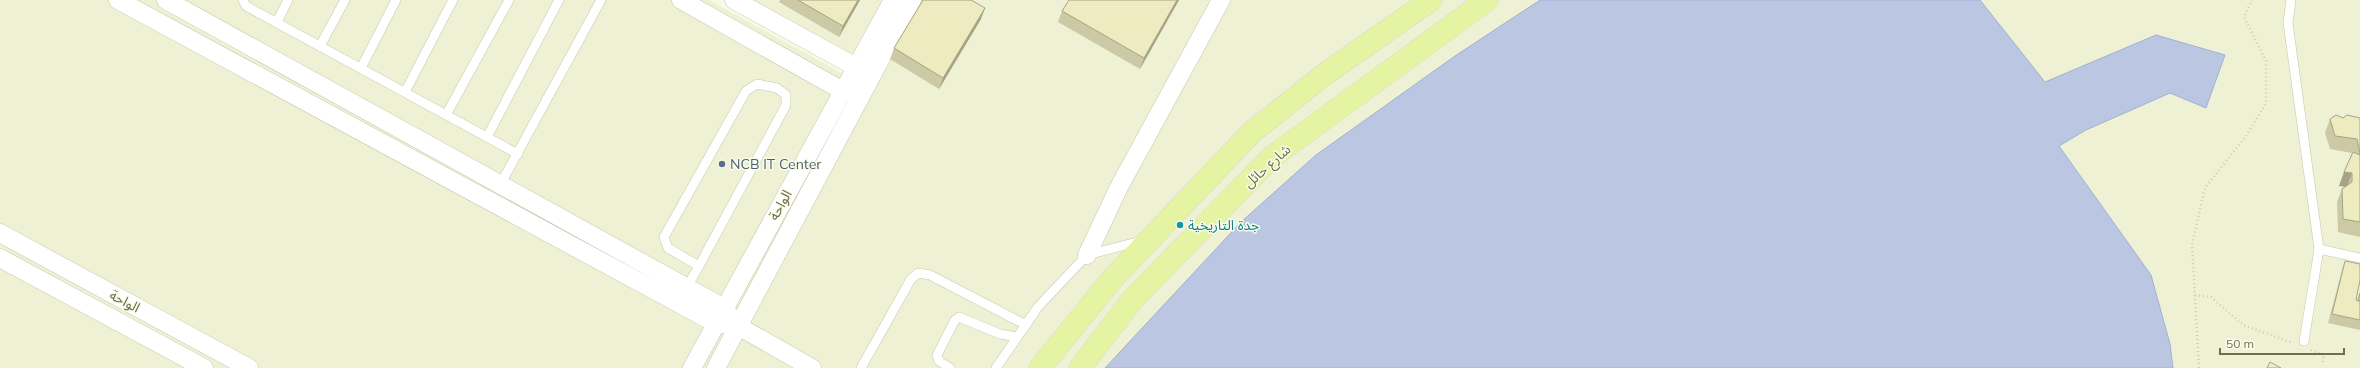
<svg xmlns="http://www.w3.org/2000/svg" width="2360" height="368" viewBox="0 0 2360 368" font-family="Mulish,'Noto Sans Arabic',sans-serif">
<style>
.residential{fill:#eef1d4}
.water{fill:#bbc7e2;stroke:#a2b1d3}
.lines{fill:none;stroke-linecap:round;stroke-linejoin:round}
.service-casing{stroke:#c7c7aa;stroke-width:10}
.minor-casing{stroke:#c7c7aa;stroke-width:19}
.primary-casing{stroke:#dad9d0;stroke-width:23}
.path{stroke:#d2cfa2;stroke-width:2.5;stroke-dasharray:1 3;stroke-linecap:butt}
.service{stroke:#fff;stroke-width:9}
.minor{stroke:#fff;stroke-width:18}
.primary{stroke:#e5f4a3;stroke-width:22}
.wall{fill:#cccaa4}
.shaded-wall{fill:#a6a486}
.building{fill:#edebbf;stroke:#a6a486}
.service-dot{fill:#5c6f8a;stroke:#fafdeb;stroke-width:1.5}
.culture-dot{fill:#0f9aa8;stroke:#fafdeb;stroke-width:1.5}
.labels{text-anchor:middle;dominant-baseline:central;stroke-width:3;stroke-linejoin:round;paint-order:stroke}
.service-label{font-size:14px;fill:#4e5e75;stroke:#fafdeb;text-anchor:start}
.street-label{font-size:14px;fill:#716e4c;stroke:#fafdeb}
.culture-label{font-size:14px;fill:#0d838f;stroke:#fafdeb;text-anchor:start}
</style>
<rect width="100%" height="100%" fill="#f7fae5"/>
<g class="residential">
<polygon points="0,0 709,0 858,82 904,0 2360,0 2360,368 0,368"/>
<polygon points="751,0 883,0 852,55"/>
</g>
<polygon class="water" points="1540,0 1980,0 2045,82 2156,35 2225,55 2206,108 2170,93 2086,130 2059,146 2151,275 2170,344 2173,368 1105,368 1241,222 1316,155 1455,56"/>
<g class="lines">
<defs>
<g id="service">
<polyline points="243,0 246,6 518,154"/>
<polyline points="2291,0 2288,23 2319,249 2304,341"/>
<polyline points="277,22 288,0"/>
<polyline points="320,46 345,0"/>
<polyline points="361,68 396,0"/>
<polyline points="405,92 453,0"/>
<polyline points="446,115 509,0"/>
<polyline points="487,137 559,0"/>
<polyline points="500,185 601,0"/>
<polyline points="2319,249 2360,258"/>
<polyline points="687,287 699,266 786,105 786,95 777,88 757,84 746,91 664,237 668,248 699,266"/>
<polyline points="861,368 911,279 918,273 930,275 1026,325"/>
<polyline points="950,368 939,361 937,355 955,320 959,317 1000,334 1017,337"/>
<polyline points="996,368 1038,307 1087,255 1141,241"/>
</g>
<g id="minor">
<polyline points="118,0 715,323 738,326 724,308 166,0"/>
<polyline points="681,0 843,91 862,92 856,67 734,0"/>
<polyline points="0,233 249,368"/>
<polyline points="1087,255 1119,187 1221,0"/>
<polyline points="0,258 204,368"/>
<polyline points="738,326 812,368"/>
<polyline points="692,368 893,0"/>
<polyline points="716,368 912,0"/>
</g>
<g id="primary">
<polyline points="1040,368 1113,278 1252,132 1325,74 1431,0"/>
<polyline points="1080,368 1133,299 1272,157 1487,0"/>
</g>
</defs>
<use href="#service" class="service-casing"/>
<use href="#minor" class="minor-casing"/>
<use href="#primary" class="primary-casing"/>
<g class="path">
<polyline points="2195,295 2211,297 2243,325 2293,343"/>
<polyline points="2311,350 2324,355 2323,362"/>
<polyline points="2199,368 2192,244 2205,188 2246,136 2266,103 2266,61 2244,17 2252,0"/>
</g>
<use href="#service" class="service"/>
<use href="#minor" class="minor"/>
<use href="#primary" class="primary"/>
</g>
<g class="wall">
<polygon points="780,0 860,0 839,37 779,2"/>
<polygon points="1069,0 1179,0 1140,69 1058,22 1062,11"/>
<polygon points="981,19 939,89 890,59 894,48"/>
<polygon points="2343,118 2360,118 2360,237 2338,232 2337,202 2342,189 2345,186 2339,186 2352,153 2330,149 2325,133 2330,119"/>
<polygon points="2345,261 2356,300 2357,301 2360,293 2360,330 2328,323 2342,270"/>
</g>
<g class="shaded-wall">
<polygon points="858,0 860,0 839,37 843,26"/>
<polygon points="1177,0 1179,0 1140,69 1144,58"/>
<polygon points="985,8 981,19 939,89 943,78"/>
<polygon points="2344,172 2352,173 2347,187 2339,186"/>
</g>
<g class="building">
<polygon points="798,0 858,0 843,26"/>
<polygon points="923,0 971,0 985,8 943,78 894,48"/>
<polygon points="1069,0 1177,0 1144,58 1062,11"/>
<polygon points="2336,115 2343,118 2347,115 2360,118 2360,154 2357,139 2335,136 2330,119"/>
<polygon points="2353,152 2360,155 2360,222 2343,219 2342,189 2352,182 2352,173 2344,172"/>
<polygon points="2345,261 2360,264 2360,280 2356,300 2360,301 2360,320 2332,314"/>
<polygon points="2360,293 2360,301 2358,301"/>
<polygon points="2270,362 2281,368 2267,368"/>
</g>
<circle class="service-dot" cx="722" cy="164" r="4"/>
<circle class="culture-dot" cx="1180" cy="225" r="4"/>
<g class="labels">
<g class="service-label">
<text x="730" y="164">NCB IT Center</text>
</g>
<g class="street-label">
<text transform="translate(1267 166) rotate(-42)">شارع حائل</text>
<text transform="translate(780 205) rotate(-61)">الواحة</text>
<text transform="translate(125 301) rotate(28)">الواحة</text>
</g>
<g class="culture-label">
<text x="1188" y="225">جدة التاريخية</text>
</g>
</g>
<path d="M2220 348v6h124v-6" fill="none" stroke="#716e4c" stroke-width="2"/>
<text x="2226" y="348" font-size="12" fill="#716e4c" stroke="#fafdeb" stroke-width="3" paint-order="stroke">50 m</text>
</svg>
